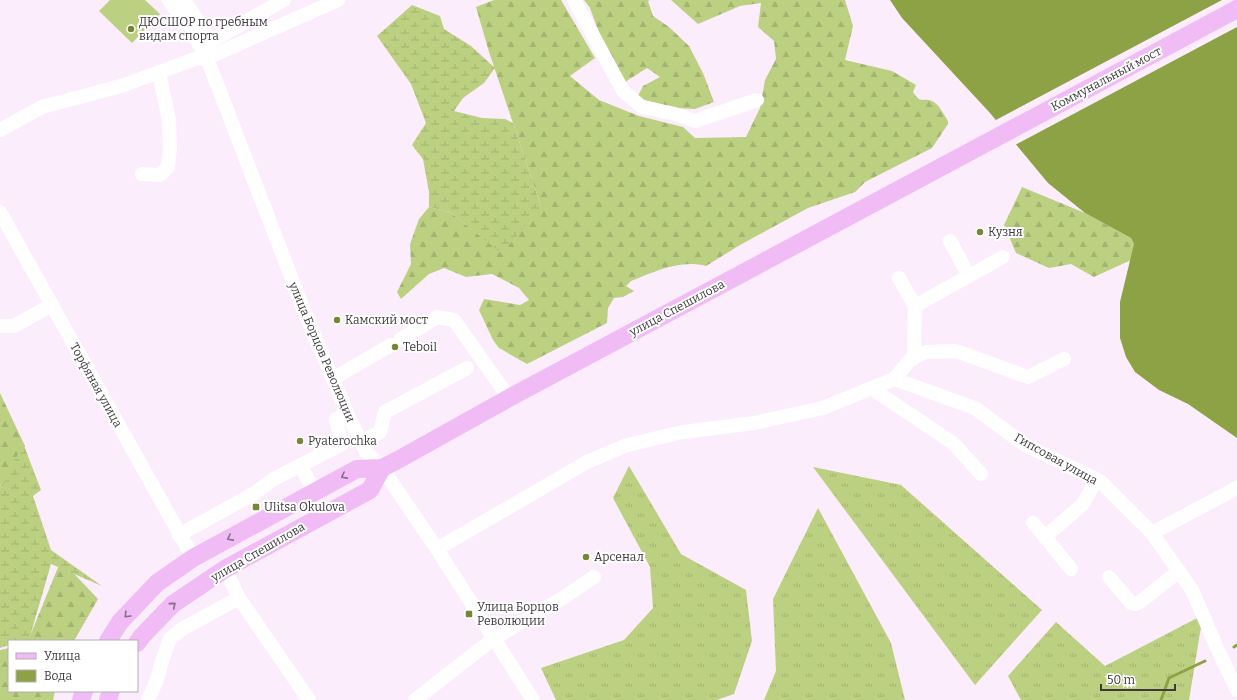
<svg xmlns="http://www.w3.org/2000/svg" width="1237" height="700" viewBox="0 0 1237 700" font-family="Bitter,serif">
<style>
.grass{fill:url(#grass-tufts)}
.forest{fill:url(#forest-firs)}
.wetland{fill:url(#wetland-marsh)}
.green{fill:#bcd081}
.water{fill:#8da145}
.pier{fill:#fcedfd}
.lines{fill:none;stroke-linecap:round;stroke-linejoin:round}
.stream{stroke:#8da145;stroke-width:3}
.minor{stroke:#fff;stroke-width:14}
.major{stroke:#f1bbf5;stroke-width:18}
.oneway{stroke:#866d88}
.poi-dot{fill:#768737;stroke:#fff;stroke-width:1.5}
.labels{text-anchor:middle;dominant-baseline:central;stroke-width:4;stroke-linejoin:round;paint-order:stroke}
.poi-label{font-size:12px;fill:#3f393f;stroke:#fff;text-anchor:start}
.street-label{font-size:12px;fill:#3f393f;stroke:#fff}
</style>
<defs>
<pattern id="grass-tufts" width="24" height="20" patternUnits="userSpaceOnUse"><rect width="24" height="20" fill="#bcd081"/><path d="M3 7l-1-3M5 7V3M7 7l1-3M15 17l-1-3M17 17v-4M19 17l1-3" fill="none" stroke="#a3b370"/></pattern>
<pattern id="forest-firs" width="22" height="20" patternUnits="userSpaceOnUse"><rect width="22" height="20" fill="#bcd081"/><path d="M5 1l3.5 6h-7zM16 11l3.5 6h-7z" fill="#a3b370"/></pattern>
<pattern id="wetland-marsh" width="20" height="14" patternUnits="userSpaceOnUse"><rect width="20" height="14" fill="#bcd081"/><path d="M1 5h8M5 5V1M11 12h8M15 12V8" fill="none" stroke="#a3b370"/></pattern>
</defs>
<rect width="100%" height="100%" fill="#fcedfd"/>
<g class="grass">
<polygon points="629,466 681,554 746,590 752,641 734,694 717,700 556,700 541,668 624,640 653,608 650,567 613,498"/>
<polygon points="813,467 901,485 1042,610 975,685"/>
<polygon points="818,508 891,643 905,700 764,700 776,671 773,599"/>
<polygon points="1203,615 1189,700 1021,700 1008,676 1056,622 1105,666"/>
</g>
<g class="forest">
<path d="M 494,0 L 561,0 L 595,58 L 570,76 L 599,100 L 639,116 L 683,127 L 695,138 L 746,137 L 760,108 L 765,80 L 776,59 L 774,41 L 758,27 L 761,3 L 740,6 L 698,24 L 671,0 L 845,0 L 853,26 L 845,60 L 892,71 L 916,85 L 913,92 C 921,105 923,97 932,101 C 939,104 944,115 948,121 L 948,124 L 932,148 L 865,182 L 855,192 L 808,208 L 740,245 L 706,266 C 680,259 654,272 631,281 L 626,286 L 634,291 L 623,297 L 614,298 L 608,308 L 607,323 L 527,364 L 499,348 L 493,340 L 479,310 L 484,299 L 520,305 L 529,300 L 519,288 L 492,274 L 466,277 L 444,268 L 429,274 L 401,299 L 397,292 L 411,264 L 410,244 L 419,219 L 429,207 L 450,212 L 484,239 L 541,206 L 489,52 L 476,7 Z"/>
<polygon points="584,0 650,0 648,1 653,16 669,27 689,46 703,73 714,102 695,109 676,108 637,98 643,86 660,77 647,68 625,82 606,52 590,8"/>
<polygon points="1022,187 1085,213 1131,238 1134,244 1131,260 1094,277 1071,264 1049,268 1016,253 1004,225"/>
<polygon points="0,393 25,446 2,488 0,484"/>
<polygon points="61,560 98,599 74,641 28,641"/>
<polygon points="9,648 9,691 55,691 53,700 0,700 0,650"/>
</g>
<g class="wetland">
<polygon points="412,5 440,16 444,29 471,46 495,68 484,83 463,98 454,111 482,118 505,119 513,123 541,206 502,254 450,212 429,207 429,192 423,159 412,145 426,123 411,84 377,36"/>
<polygon points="23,443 41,490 33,496 51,550 102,586 51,564 29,640 24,641 9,641 9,645 0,648 0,484 2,488"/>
</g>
<polygon class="green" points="110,0 145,0 160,14 132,43 99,11"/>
<polygon class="water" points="890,0 1237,0 1237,438 1188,404 1159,390 1135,372 1126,357 1120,338 1120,302 1134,244 1131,238 1085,213 1048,183 990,113 902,18"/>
<polygon class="pier" points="1222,0 1237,0 1237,27 1013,146 994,121"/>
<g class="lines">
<g class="stream">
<polyline points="1234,647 1237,645"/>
<polyline points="1161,700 1169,678 1205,661"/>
</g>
<g class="minor">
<polyline points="169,0 201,47 207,58 303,308 348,415 366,452 382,468 437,549 533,700"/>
<polyline points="184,0 211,41"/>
<polyline points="574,0 623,91 642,107 675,114 695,121 757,100"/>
<polyline points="201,47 284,0"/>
<polyline points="0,130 42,107 121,86 195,59 207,58 338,0"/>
<polyline points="142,174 160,175 168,167 170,148 169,120 159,73"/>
<polyline points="0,212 193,558"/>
<polyline points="950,241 969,276"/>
<polyline points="899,278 915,306"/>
<polyline points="0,326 14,326 52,305"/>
<polyline points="401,339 437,317 454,320 509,398"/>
<polyline points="914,358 915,306 1003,257"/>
<polyline points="334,378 391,345"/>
<polyline points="894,379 975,408 1025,445 1100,481 1152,533 1192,590 1218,650 1237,690"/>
<polyline points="871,388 953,443 981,474"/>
<polyline points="361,442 380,432 385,412 467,368"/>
<polyline points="300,465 315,492"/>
<polyline points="1033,523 1045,537"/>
<polyline points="1152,533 1237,488"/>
<polyline points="179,535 255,493 272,480 342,444 336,419 348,415"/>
<polyline points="437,549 587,462 627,445 683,432 754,423 823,408 894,379 911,359 926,352 956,351 1028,377 1064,359"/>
<polyline points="225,569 239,598 309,700"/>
<polyline points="1071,569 1045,537 1083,504 1096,480"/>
<polyline points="1109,577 1131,603 1135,604 1140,602 1179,571"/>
<polyline points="148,700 156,682 164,655 170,639 182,629 239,598"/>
<polyline points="415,700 493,639 563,598 594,577"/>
</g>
<g class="major">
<polyline points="108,641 120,622 157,583 193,558 357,469 382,468 396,461 509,398 1237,9"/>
<polyline points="137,643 142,636 173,604 225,569 370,490 382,468"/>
<polyline points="81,700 84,691"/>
<polyline points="108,700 111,691"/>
</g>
</g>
<defs><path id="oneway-chevron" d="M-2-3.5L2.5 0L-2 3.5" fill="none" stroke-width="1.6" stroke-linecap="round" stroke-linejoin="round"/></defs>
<g class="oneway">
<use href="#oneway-chevron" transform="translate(344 476) rotate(152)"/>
<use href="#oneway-chevron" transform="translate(230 538) rotate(152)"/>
<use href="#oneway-chevron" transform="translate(173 605) rotate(-40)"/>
<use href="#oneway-chevron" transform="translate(127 615) rotate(134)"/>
</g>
<g class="poi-dot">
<circle cx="131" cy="29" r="4"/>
<circle cx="980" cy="232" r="4"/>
<circle cx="337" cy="320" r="4"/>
<circle cx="395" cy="347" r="4"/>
<circle cx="300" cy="441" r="4"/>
<rect x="252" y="503" width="8" height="8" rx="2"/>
<circle cx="586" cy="557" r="4"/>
<rect x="465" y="610" width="8" height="8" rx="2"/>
</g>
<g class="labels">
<g class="poi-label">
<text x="139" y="22">ДЮСШОР по гребным<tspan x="139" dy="14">видам спорта</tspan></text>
<text x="988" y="232">Кузня</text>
<text x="345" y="320">Камский мост</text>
<text x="403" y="347">Teboil</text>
<text x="308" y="441">Pyaterochka</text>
<text x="264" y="507">Ulitsa Okulova</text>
<text x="594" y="557">Арсенал</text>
<text x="477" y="607">Улица Борцов<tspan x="477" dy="14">Революции</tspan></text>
</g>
<g class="street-label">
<text transform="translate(1106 79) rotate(-28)">Коммунальный мост</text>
<text transform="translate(677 308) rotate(-28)">улица Спешилова</text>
<text transform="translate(322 352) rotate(67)">улица Борцов Революции</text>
<text transform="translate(96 385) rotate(61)">Торфяная улица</text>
<text transform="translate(1056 459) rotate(29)">Гипсовая улица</text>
<text transform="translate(258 552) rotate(-30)">улица Спешилова</text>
</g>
</g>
<rect x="8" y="640" width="130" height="52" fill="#ffffff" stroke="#b2b0b2"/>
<rect x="16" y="653" width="20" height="6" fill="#f1bbf5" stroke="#b2b0b2"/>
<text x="44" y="660" font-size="12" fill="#3f393f">Улица</text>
<rect x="16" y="670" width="20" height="12" fill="#8da145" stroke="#b2b0b2"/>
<text x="44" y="680" font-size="12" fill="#3f393f">Вода</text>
<path d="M1101 684v6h74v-6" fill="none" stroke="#3f393f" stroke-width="2"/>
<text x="1107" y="684" font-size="12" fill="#3f393f" stroke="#ffffff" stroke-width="3" paint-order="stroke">50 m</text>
</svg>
